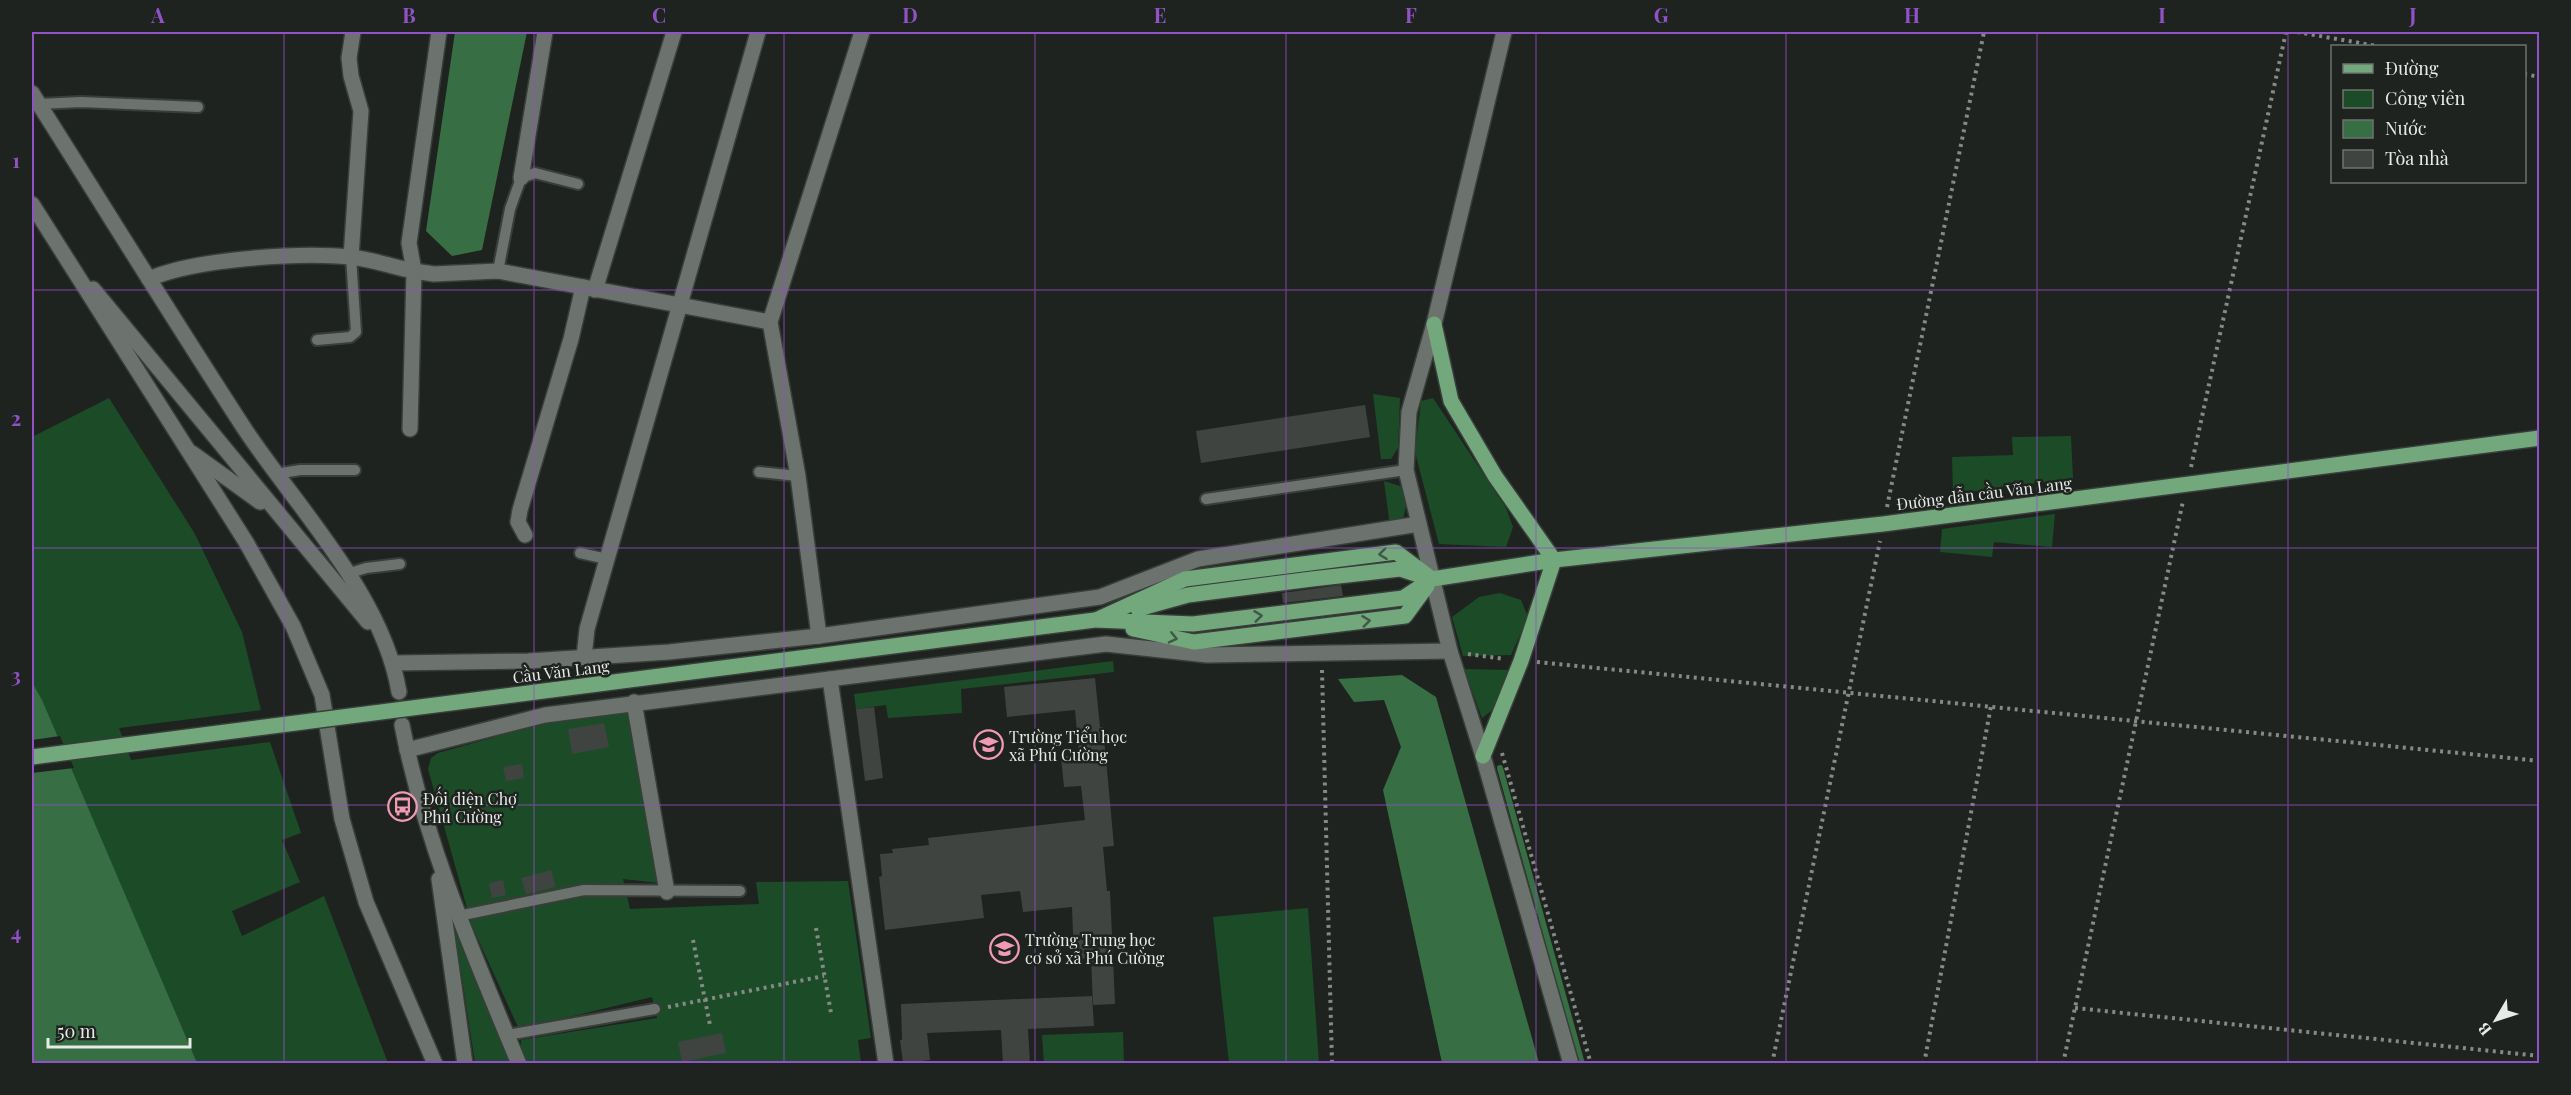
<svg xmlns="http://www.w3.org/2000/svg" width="2571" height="1095" viewBox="0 0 2571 1095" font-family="'Playfair Display',serif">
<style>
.green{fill:#1b4c27}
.water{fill:#376e43}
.pier{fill:#1f231f}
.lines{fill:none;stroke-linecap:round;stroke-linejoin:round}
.stream{stroke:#376e43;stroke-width:6}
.building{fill:#3f4440}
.lane-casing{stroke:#393e3a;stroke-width:14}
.street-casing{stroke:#393e3a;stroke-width:18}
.secondary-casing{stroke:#393e3a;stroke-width:18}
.primary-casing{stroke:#393e3a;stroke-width:18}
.path{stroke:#868986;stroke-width:4;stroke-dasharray:3 4.5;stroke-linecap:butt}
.lane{stroke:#6c726d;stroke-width:10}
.street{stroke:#6c726d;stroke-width:15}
.secondary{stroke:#6c726d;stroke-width:15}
.primary{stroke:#73a87d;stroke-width:15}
.primary-bridge-casing{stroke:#393e3a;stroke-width:18;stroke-linecap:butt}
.primary-bridge{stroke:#73a87d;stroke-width:15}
.oneway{stroke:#415845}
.grid{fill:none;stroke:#9152c7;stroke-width:1.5;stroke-opacity:0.55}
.labels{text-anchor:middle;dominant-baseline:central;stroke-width:5;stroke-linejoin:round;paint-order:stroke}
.street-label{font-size:16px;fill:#e7eae7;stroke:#1f231f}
.poi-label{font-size:16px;fill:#e7eae7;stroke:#1f231f;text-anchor:start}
.neatline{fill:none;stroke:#9152c7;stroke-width:2}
.grid-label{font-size:20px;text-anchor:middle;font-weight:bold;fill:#9152c7}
</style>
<rect width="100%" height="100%" fill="#1f231f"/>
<g class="green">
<polygon points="1373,394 1400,398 1398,448 1391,459 1381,459"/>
<polygon points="109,398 195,534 242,632 261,710 119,728 131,760 270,742 301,833 282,840 300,882 232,911 242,936 324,896 388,1063 32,1064 32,437"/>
<polygon points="1433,398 1506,508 1513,527 1506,547 1439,544 1415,452 1421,401"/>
<polygon points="2071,436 2073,478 1953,494 1952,457 2013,455 2012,437"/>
<polygon points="1384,481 1403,487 1406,505 1403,520 1390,526"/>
<polygon points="2055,514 2052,547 1994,542 1992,557 1940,552 1942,529"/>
<polygon points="1500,593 1521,600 1528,617 1511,655 1463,656 1452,617 1479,597"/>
<polygon points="1113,661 1114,672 961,689 962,713 888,718 886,705 856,709 854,694"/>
<polygon points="1464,669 1508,670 1495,708 1482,718"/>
<polygon points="629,713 659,883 623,879 630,909 759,904 756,882 848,881 871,1038 858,1040 861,1063 527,1063 521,1048 521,1040 657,1018 652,997 524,1028 518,1027 472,926 428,769 431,758 438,753 556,720"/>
<polygon points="1308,908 1319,1063 1229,1063 1213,917"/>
<polygon points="453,920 511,1063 475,1063"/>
<polygon points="1123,1032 1124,1063 1044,1063 1042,1035"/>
</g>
<g class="water">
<polygon points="455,32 527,32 482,250 452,256 426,231"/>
<polygon points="1402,675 1436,697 1539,1063 1442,1063 1383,790 1401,747 1384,700 1354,702 1338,679"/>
<polygon points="32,682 42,700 197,1063 32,1063"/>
</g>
<polygon class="pier" points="60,736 74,768 32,773 32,740"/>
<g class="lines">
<polyline class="stream" points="1500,768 1582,1064"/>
</g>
<g class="building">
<polygon points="1365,405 1370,437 1201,463 1196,431"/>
<polygon points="1341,585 1343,596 1283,603 1282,593"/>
<polygon points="1095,678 1100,727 1103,727 1114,846 1103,847 1107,891 1110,891 1115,1004 1093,1005 1091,958 1074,959 1072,907 1023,912 1020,891 981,895 984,918 885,930 879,877 882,876 880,854 893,853 892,849 929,845 928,838 1085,820 1081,786 1064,787 1061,757 1079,755 1075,710 1007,717 1004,687"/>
<polygon points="874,707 883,778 865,781 856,709"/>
<polygon points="604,723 609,747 572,754 568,729"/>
<polygon points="522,764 524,778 506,781 503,767"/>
<polygon points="551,870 556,887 526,894 521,878"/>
<polygon points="503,880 506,895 492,898 489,883"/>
<polygon points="1092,996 1094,1026 1028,1029 1030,1064 1003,1064 1001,1030 927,1033 930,1060 903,1063 900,1040 902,1040 901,1004"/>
<polygon points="722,1033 726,1053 682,1062 678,1042"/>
</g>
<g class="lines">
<defs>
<g id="lane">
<polyline points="39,104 81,102 198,107"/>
<polyline points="498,271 510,209 521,178 535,173 578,184"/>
<polyline points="317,340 350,337 356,332 351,257"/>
<polyline points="759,472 798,476"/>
<polyline points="276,474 300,470 355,470"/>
<polyline points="1206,499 1406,470"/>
<polyline points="580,553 607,559"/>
<polyline points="347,574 366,568 400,564"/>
<polyline points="458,916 584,890 740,891"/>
<polyline points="507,1035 655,1009"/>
</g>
<g id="street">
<polyline points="439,32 409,243 414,271 434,274 498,271 770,322"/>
<polyline points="521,178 545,32"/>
<polyline points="351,257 361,111 351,76 349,58 353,32"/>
<path d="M 149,279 C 195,259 299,252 350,257 C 372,259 392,267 414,271 L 410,429"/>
<polyline points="595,290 674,32"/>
<polyline points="525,535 518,522 520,510 571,339 583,287"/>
<polyline points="819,636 798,476 770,322 862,32"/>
<polyline points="584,657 587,629 758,32"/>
<polyline points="830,679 886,1064"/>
<polyline points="634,702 667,892"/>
</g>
<g id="secondary">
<polyline points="1504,32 1434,324 1409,412 1406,470 1450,651 1483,756 1571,1064"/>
<path d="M 32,93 C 103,205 173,319 246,431 C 299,510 383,596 399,692"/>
<polyline points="32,204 246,542 293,626 322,695 342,819 366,902 435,1064"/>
<polyline points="93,289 368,622"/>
<polyline points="192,453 260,502"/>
<polyline points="394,663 528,661 669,652 819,636 1100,597 1198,559 1419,524"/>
<path d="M 402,725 C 425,843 473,953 519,1064"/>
<polyline points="407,750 545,715 1106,644 1207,655 1450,651"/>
<polyline points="439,879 465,1064"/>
</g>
<g id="primary">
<polyline points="1434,324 1451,401 1495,476 1554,560 1521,661 1483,756"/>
<polyline points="1138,609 1188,595 1312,579 1400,569 1421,576"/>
<polyline points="1098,619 1185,579 1396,552 1432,579"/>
<polyline points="1095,620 1193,624 1403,598 1432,579 1554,560 1883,524 2540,438"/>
<polyline points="1133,629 1194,642 1405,616 1427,586"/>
</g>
</defs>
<use href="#lane" class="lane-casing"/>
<use href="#street" class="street-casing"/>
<use href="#secondary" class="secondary-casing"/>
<use href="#primary" class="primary-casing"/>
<g class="path">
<polyline points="2297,32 2377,46"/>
<polyline points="2524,74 2540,77"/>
<polyline points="2191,467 2286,32"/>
<polyline points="1887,507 1984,32"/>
<polyline points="1468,654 1505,659"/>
<polyline points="1537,662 2540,761"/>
<polyline points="1322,670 1332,1064"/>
<polyline points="1502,753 1591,1064"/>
<polyline points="816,928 831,1013"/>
<polyline points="693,940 710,1025"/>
<polyline points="668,1007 824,976"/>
<polyline points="2075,1008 2540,1056"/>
<polyline points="1772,1064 1880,541"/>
<polyline points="1924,1064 1991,706"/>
<polyline points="2063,1064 2183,501"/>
</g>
<use href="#lane" class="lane"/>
<use href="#street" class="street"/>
<use href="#secondary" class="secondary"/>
<use href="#primary" class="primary"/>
<defs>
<polyline id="primary-bridge" points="32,757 1095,620"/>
</defs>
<use href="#primary-bridge" class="primary-bridge-casing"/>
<use href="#primary-bridge" class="primary-bridge"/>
</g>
<defs><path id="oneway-chevron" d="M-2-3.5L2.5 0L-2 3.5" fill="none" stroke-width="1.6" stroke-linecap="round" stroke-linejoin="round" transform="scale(1.5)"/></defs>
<g class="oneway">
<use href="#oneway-chevron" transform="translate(1383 554) rotate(173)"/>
<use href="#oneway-chevron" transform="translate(1258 616) rotate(-7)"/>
<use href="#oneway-chevron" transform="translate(1366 621) rotate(-7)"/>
<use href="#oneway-chevron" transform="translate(1173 638) rotate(13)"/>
</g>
<path class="grid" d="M 284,32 L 284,1064M 534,32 L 534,1064M 784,32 L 784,1064M 1035,32 L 1035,1064M 1286,32 L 1286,1064M 1536,32 L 1536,1064M 1786,32 L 1786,1064M 2037,32 L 2037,1064M 2288,32 L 2288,1064M 32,290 L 2540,290M 32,548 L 2540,548M 32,805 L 2540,805"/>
<defs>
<symbol id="school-ring" viewBox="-11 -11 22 22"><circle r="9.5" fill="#1f231f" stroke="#f09ab6" stroke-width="1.5"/><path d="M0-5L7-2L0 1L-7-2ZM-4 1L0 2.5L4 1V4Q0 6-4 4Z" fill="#f09ab6"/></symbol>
<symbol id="bus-ring" viewBox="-11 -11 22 22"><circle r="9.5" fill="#1f231f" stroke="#f09ab6" stroke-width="1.5"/><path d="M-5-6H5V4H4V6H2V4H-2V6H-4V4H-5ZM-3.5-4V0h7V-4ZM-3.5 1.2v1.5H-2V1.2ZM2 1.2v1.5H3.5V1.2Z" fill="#f09ab6"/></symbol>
</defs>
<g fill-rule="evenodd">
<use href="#school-ring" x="972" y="728" width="33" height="33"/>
<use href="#bus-ring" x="386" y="790" width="33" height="33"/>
<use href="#school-ring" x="988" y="932" width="33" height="33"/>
</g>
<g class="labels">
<g class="street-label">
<text transform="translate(1984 493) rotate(-7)">Đường dẫn cầu Văn Lang</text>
<text transform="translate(561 671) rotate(-7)">Cầu Văn Lang</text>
</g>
<g class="poi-label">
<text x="1009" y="736">Trường Tiểu học<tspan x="1009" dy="18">xã Phú Cường</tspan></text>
<text x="423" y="798">Đối diện Chợ<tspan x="423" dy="18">Phú Cường</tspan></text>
<text x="1025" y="939">Trường Trung học<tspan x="1025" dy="18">cơ sở xã Phú Cường</tspan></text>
</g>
</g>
<rect width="2571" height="1095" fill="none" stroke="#1f231f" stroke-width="66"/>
<rect x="2331" y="45" width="195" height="138" fill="#1f231f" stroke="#6f736f" stroke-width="1.5"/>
<rect x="2343" y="64" width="30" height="9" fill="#73a87d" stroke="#6f736f" stroke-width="1.5"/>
<text x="2385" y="75" font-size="18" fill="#e7eae7">Đường</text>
<rect x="2343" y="90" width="30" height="18" fill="#1b4c27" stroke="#6f736f" stroke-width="1.5"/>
<text x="2385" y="105" font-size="18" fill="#e7eae7">Công viên</text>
<rect x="2343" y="120" width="30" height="18" fill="#376e43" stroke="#6f736f" stroke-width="1.5"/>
<text x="2385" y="135" font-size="18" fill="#e7eae7">Nước</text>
<rect x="2343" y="150" width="30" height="18" fill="#3f4440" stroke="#6f736f" stroke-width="1.5"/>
<text x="2385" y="165" font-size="18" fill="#e7eae7">Tòa nhà</text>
<g transform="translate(2496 1020) rotate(231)" stroke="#1f231f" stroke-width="4.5" paint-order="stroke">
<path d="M0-4.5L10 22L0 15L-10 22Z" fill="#e7eae7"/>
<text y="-9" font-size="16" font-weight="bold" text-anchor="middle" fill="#e7eae7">B</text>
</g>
<path d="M48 1038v9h142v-9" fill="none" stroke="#e7eae7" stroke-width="3"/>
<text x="57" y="1038" font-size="18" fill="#e7eae7" stroke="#1f231f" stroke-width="4.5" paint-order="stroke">50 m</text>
<rect x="33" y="33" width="2505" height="1029" class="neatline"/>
<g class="grid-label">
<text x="158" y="23">A</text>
<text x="409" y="23">B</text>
<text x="659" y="23">C</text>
<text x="910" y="23">D</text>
<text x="1160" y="23">E</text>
<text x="1411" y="23">F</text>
<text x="1661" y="23">G</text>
<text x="1912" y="23">H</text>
<text x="2162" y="23">I</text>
<text x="2413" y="23">J</text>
<text x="16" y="168">1</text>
<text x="16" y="426">2</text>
<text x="16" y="683">3</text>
<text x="16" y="940">4</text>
</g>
</svg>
